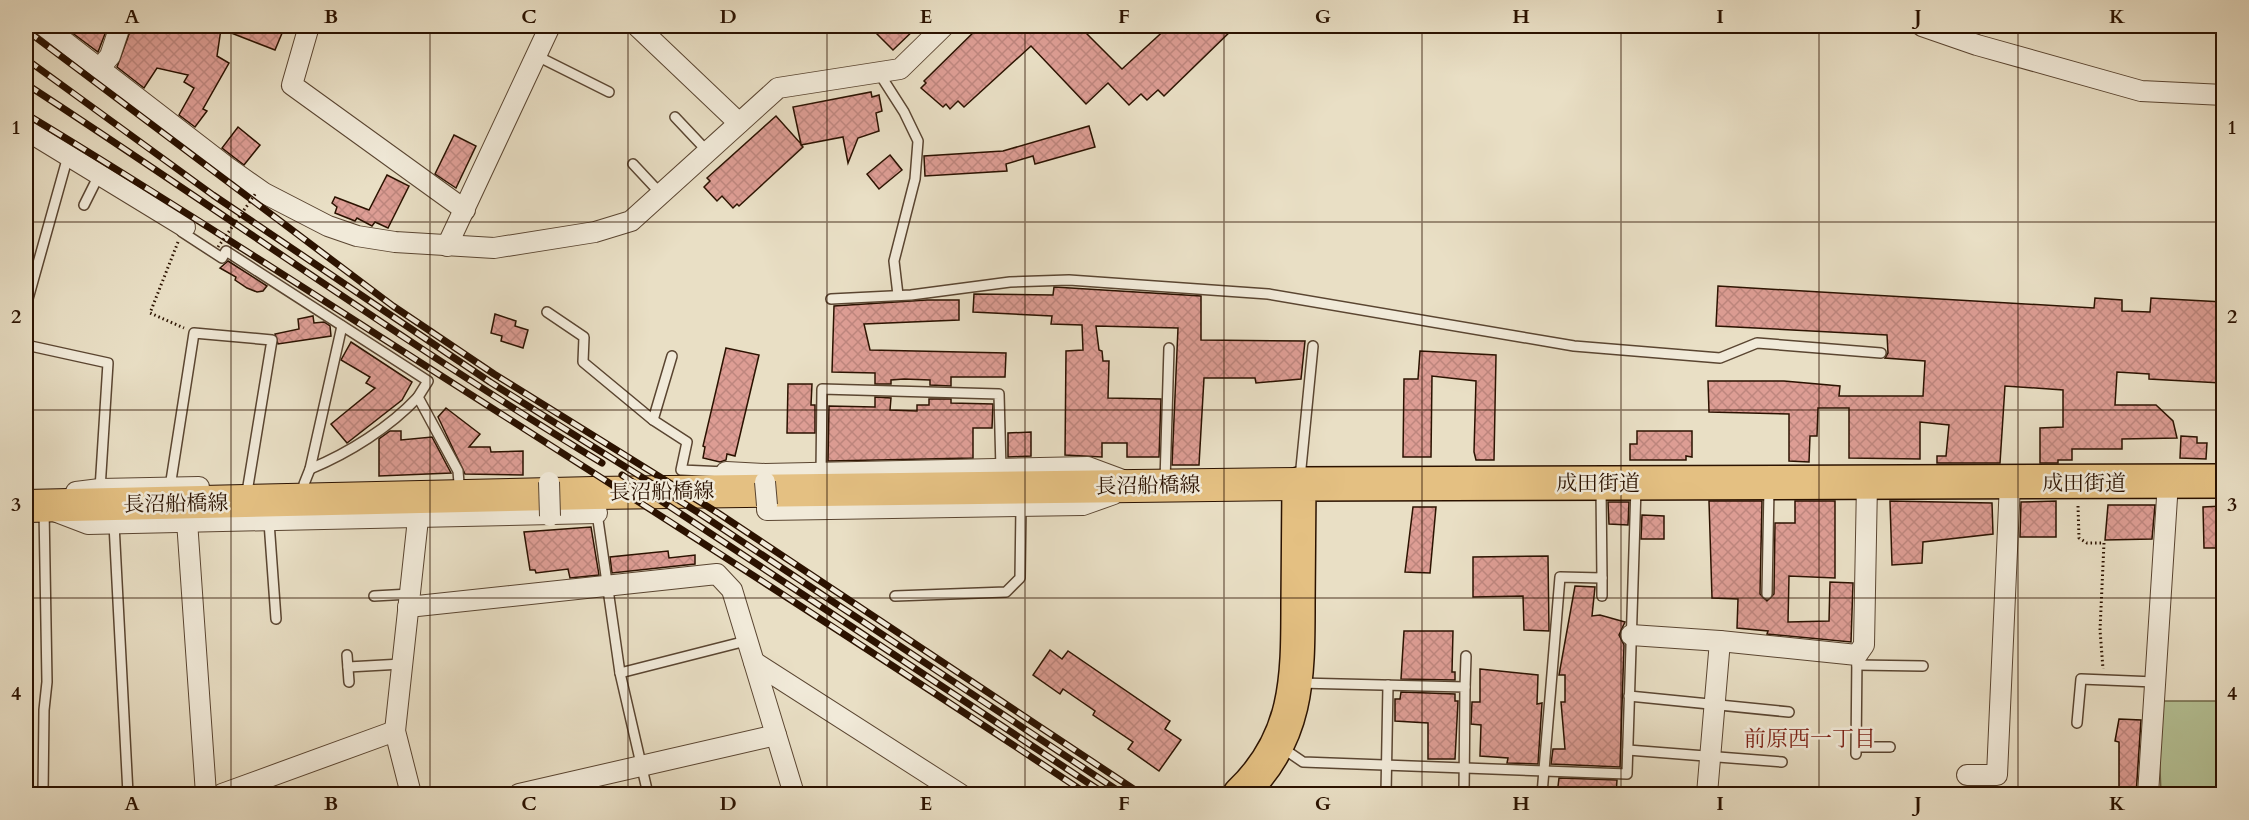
<svg xmlns="http://www.w3.org/2000/svg" width="2249" height="820" viewBox="0 0 2249 820" font-family="Cardo,'Noto Serif JP',serif">
<style>
.green{fill:#b5c296;stroke:#706a4b;stroke-width:1.5}
.building{fill:url(#building-cross-hatch);stroke:#2b1200;stroke-width:1.5}
.lines{fill:none;stroke-linecap:round;stroke-linejoin:round}
.service-casing{stroke:#5a4531;stroke-width:12}
.minor-casing{stroke:#5a4531;stroke-width:22}
.primary-casing{stroke:#2b1200;stroke-width:34}
.trunk-casing{stroke:#2b1200;stroke-width:36}
.path{stroke:#2b1200;stroke-width:3;stroke-dasharray:1.5 3;stroke-linecap:butt}
.service{stroke:#f1ead9;stroke-width:9}
.minor{stroke:#f1ead9;stroke-width:20}
.primary{stroke:#e4c082;stroke-width:32}
.trunk{stroke:#e4c082;stroke-width:33}
.rail-casing{stroke:#2b1200;stroke-width:7}
.rail{stroke:#f1ead9;stroke-width:4.5;stroke-dasharray:14;stroke-linecap:butt}
.minor-bridge-casing{stroke:#5a4531;stroke-width:22;stroke-linecap:butt}
.path-bridge{stroke:#2b1200;stroke-width:3;stroke-dasharray:1.5 3;stroke-linecap:butt}
.minor-bridge{stroke:#f1ead9;stroke-width:20}
.grid{fill:none;stroke:#2b1200;stroke-width:1.5;stroke-opacity:0.55}
.labels{text-anchor:middle;dominant-baseline:central;stroke-width:5;stroke-linejoin:round;paint-order:stroke}
.street-label{font-size:21px;fill:#2b1200;stroke:#f1ead9}
.neighbourhood-label{font-size:22px;fill:#7a1f14;stroke:#f1ead9}
.neatline{fill:none;stroke:#2b1200;stroke-width:2}
.grid-label{font-size:20px;text-anchor:middle;font-weight:bold;fill:#2b1200}
</style>
<defs>
<pattern id="building-cross-hatch" width="8" height="8" patternUnits="userSpaceOnUse" patternTransform="scale(1.5)"><rect width="8" height="8" fill="#dd9d94"/><path d="M0 0l8 8M0 8l8-8" fill="none" stroke="#be867e"/></pattern>
</defs>
<rect width="100%" height="100%" fill="#e9dfc5"/>
<filter id="stains"><feTurbulence type="fractalNoise" baseFrequency=".00333" numOctaves="4"/><feColorMatrix values="0 0 0 0 .2 0 0 0 0 .09 0 0 0 0 .02 0 0 0 .5 -.17"/></filter>
<radialGradient id="worn" r=".72"><stop offset=".6" stop-color="#630" stop-opacity="0"/><stop offset="1" stop-color="#630" stop-opacity=".3"/></radialGradient>
<polygon class="green" points="2157,701 2223,701 2223,794 2161,793"/>
<g class="building">
<polygon points="63,26 108,26 98,52"/>
<polygon points="132,26 285,26 275,50 221,29 217,56 229,63 203,109 207,111 195,127 179,115 194,88 184,82 188,75 157,68 144,88 117,67"/>
<polygon points="869,26 918,26 893,50"/>
<polygon points="980,26 1079,26 1122,69 1169,26 1236,26 1164,96 1158,90 1147,100 1141,94 1129,105 1108,83 1086,104 1031,46 964,107 958,101 950,109 946,104 943,107 921,88 926,83 924,81"/>
<polygon points="871,92 872,97 879,95 882,111 876,113 879,131 858,138 848,163 843,137 801,145 803,147 739,206 737,204 733,208 722,196 717,201 704,187 710,181 707,178 776,116 801,144 793,107"/>
<polygon points="1089,126 1095,147 1035,164 1033,156 1006,164 1007,171 925,176 924,156 1003,151"/>
<polygon points="238,127 260,145 244,165 222,148"/>
<polygon points="454,135 476,146 456,188 435,174"/>
<polygon points="890,155 902,170 879,189 867,174"/>
<polygon points="387,175 409,186 388,228 375,222 372,226 357,218 355,221 335,213 337,207 332,203 335,197 369,210"/>
<polygon points="228,261 267,286 263,291 257,292 247,288 235,280 236,277 220,268"/>
<polygon points="1718,286 2094,308 2095,298 2122,300 2122,311 2150,312 2151,298 2223,302 2221,383 2149,379 2149,374 2117,372 2115,405 2156,405 2173,421 2177,438 2122,439 2122,449 2072,449 2072,460 2058,460 2058,463 2040,463 2040,428 2063,427 2063,390 2005,386 2000,463 1937,463 1937,456 1946,456 1949,425 1920,422 1920,459 1849,458 1849,408 1818,408 1817,436 1810,436 1809,462 1789,461 1789,414 1709,412 1708,381 1784,381 1840,386 1839,396 1923,396 1925,361 1885,358 1888,353 1887,335 1716,326"/>
<polygon points="1054,287 1201,296 1201,340 1305,341 1301,379 1256,383 1255,378 1204,378 1199,465 1172,465 1178,328 1096,326 1099,350 1102,351 1103,361 1109,361 1108,398 1161,399 1159,457 1127,457 1127,443 1102,443 1102,457 1065,455 1066,351 1083,350 1082,325 1051,324 1052,316 973,312 974,294 1053,295"/>
<polygon points="927,300 959,300 959,320 864,324 870,350 1006,353 1005,377 951,377 951,386 930,385 930,380 904,379 891,380 891,384 875,384 875,373 832,372 834,306"/>
<polygon points="495,314 516,321 515,326 528,330 523,348 501,341 502,336 491,333"/>
<polygon points="313,316 314,323 324,322 330,326 331,336 278,344 275,334 299,329 298,319"/>
<polygon points="351,342 412,382 402,400 347,443 331,424 375,388 366,383 370,377 341,360"/>
<polygon points="726,348 759,355 735,456 727,454 726,460 720,462 703,458 705,447 703,446"/>
<polygon points="1420,351 1496,355 1494,460 1476,460 1474,452 1476,381 1432,376 1431,457 1403,457 1404,379 1418,379"/>
<polygon points="788,384 812,384 811,405 815,405 815,433 787,433"/>
<polygon points="875,397 891,398 890,410 917,411 917,405 929,405 929,399 951,399 951,403 993,404 992,428 973,428 973,458 828,461 829,406 875,407"/>
<polygon points="446,408 480,434 469,447 490,447 491,452 523,451 523,475 465,474 438,417"/>
<polygon points="390,431 401,431 401,440 432,437 451,473 379,476 379,439"/>
<polygon points="1637,431 1692,431 1692,457 1686,456 1686,460 1630,460 1630,444 1637,444"/>
<polygon points="1031,432 1031,456 1008,457 1008,433"/>
<polygon points="2181,436 2197,437 2197,443 2207,443 2206,459 2180,458"/>
<polygon points="1709,501 1762,501 1760,594 1767,601 1774,594 1775,523 1795,523 1795,501 1835,501 1835,578 1789,576 1788,622 1829,621 1830,582 1853,583 1851,642 1767,634 1768,631 1737,628 1738,599 1712,598"/>
<polygon points="1890,501 1992,503 1993,534 1923,542 1922,563 1892,565"/>
<polygon points="2056,501 2056,537 2020,537 2021,502"/>
<polygon points="1608,502 1629,502 1628,525 1609,524"/>
<polygon points="2108,505 2155,505 2152,539 2105,540"/>
<polygon points="2223,506 2223,548 2204,548 2203,507"/>
<polygon points="1413,507 1436,507 1430,573 1405,572"/>
<polygon points="1642,515 1664,516 1664,539 1641,539"/>
<polygon points="591,527 599,575 570,578 568,569 536,573 535,570 530,570 524,532"/>
<polygon points="668,551 669,558 695,555 695,564 612,573 610,557"/>
<polygon points="1548,556 1549,631 1524,630 1523,596 1473,597 1473,557"/>
<polygon points="1575,586 1595,587 1592,616 1600,615 1625,622 1619,635 1624,645 1620,767 1551,764 1553,749 1565,749 1561,702 1565,702 1565,675 1559,675"/>
<polygon points="1404,631 1453,631 1452,672 1455,672 1455,680 1401,679"/>
<polygon points="1050,650 1062,659 1068,651 1170,721 1165,729 1181,740 1159,771 1128,749 1133,742 1093,715 1095,711 1063,689 1060,694 1033,675"/>
<polygon points="1480,669 1538,675 1537,704 1542,703 1538,764 1507,763 1508,758 1480,756 1481,725 1471,724 1472,702 1480,702"/>
<polygon points="1401,692 1455,694 1455,701 1458,701 1455,759 1428,759 1428,723 1395,721 1395,699 1400,699"/>
<polygon points="2119,719 2141,720 2136,795 2119,795 2119,742 2115,741"/>
<polygon points="1559,778 1617,780 1616,795 1557,795"/>
</g>
<g class="lines">
<defs>
<g id="service">
<polyline points="537,56 609,92"/>
<polyline points="879,73 904,112 918,141 915,179 894,261 898,295"/>
<polyline points="675,117 708,152"/>
<polyline points="633,164 661,194"/>
<polyline points="84,205 99,175"/>
<polyline points="184,228 182,232 222,258 226,251 428,381 418,397 458,471 459,483"/>
<polyline points="831,299 911,295 1010,282 1069,280 1268,294 1574,346 1720,358 1757,343 1881,353"/>
<polyline points="26,306 68,156"/>
<polyline points="547,312 584,337 583,362 653,420 687,442 681,470 726,472"/>
<polyline points="26,345 108,363 100,489"/>
<polyline points="653,420 672,356"/>
<path d="M 310,469 C 349,453 390,427 418,397"/>
<polyline points="821,473 822,389 999,394 1001,469"/>
<polyline points="1300,478 1313,346"/>
<polyline points="1165,481 1169,348"/>
<polyline points="304,484 310,469 342,326"/>
<polyline points="170,487 194,333 272,340 248,486"/>
<polyline points="597,513 620,673 648,794"/>
<polyline points="269,522 276,619"/>
<polyline points="114,524 128,794"/>
<polyline points="1602,578 1602,596"/>
<polyline points="1767,594 1769,488"/>
<polyline points="374,596 410,594"/>
<polyline points="895,596 1006,592 1020,578 1021,507"/>
<polyline points="347,655 349,682"/>
<polyline points="1857,665 1923,666"/>
<polyline points="348,667 402,664"/>
<polyline points="620,673 746,641"/>
<polyline points="1299,683 1465,687 1464,794"/>
<polyline points="1465,687 1466,656"/>
<polyline points="1629,696 1789,712"/>
<polyline points="2077,723 2081,679 2155,682"/>
<polyline points="1281,747 1303,762 1627,774 1636,487"/>
<polyline points="1857,747 1890,747"/>
<polyline points="1628,750 1782,762"/>
<polyline points="1856,754 1857,655"/>
<polyline points="43,794 44,710 47,682 44,509"/>
<polyline points="1386,794 1388,685"/>
<polyline points="1542,794 1560,577 1602,578 1601,489"/>
<polyline points="1815,794 1815,792"/>
</g>
<g id="minor">
<polyline points="44,26 227,167 264,193 328,226 357,236 395,242 494,248 595,232 631,221 778,88 900,69 944,26"/>
<polyline points="309,26 292,85 465,210"/>
<polyline points="637,26 739,123"/>
<polyline points="1922,26 1977,45 2141,91 2224,95"/>
<polyline points="99,69 110,56 120,26"/>
<polyline points="26,130 185,227"/>
<polyline points="447,246 550,26"/>
<polyline points="726,472 765,474 1088,467 1123,480"/>
<polyline points="76,492 100,489 199,487"/>
<polyline points="767,505 767,510 1083,505 1114,494"/>
<polyline points="54,511 88,524 597,513"/>
<polyline points="187,521 206,794"/>
<polyline points="408,607 717,574 732,590 794,794"/>
<polyline points="1631,635 1720,641 1857,655 1864,645 1867,483"/>
<polyline points="754,662 960,794"/>
<polyline points="1967,775 1997,775 2010,483"/>
<polyline points="222,794 395,731"/>
<polyline points="411,794 395,731 418,519"/>
<polyline points="519,794 776,735"/>
<polyline points="1707,794 1720,641"/>
<polyline points="2148,794 2168,482"/>
</g>
<polyline id="primary" points="26,506 594,493 1299,484"/>
<path id="trunk" d="M 1240,794 C 1298,739 1298,679 1298,604 C 1298,564 1299,524 1299,484 L 2224,481"/>
</defs>
<use href="#service" class="service-casing"/>
<use href="#minor" class="minor-casing"/>
<use href="#primary" class="primary-casing"/>
<use href="#trunk" class="trunk-casing"/>
<g class="path">
<polyline points="178,242 150,313 184,328"/>
<polyline points="2078,506 2079,538 2087,543 2104,543 2100,630 2103,669"/>
</g>
<use href="#service" class="service"/>
<use href="#minor" class="minor"/>
<use href="#primary" class="primary"/>
<use href="#trunk" class="trunk"/>
<defs>
<g id="rail">
<polyline points="26,30 393,306 494,374 718,513 1141,794"/>
<polyline points="26,59 213,195 386,312 490,382 699,513 1123,794"/>
<path d="M 26,84 C 218,209 405,344 602,463"/>
<path d="M 26,114 C 174,203 319,298 465,391 C 674,524 882,657 1087,794"/>
<polyline points="622,475 1105,794"/>
</g>
</defs>
<use href="#rail" class="rail-casing"/>
<use href="#rail" class="rail"/>
<defs>
<g id="minor-bridge">
<polyline points="549,482 550,516"/>
<polyline points="765,482 767,505"/>
</g>
</defs>
<use href="#minor-bridge" class="minor-bridge-casing"/>
<polyline class="path-bridge" points="218,247 256,193"/>
<use href="#minor-bridge" class="minor-bridge"/>
</g>
<path class="grid" d="M 231,26 L 231,794M 430,26 L 430,794M 628,26 L 628,794M 827,26 L 827,794M 1025,26 L 1025,794M 1224,26 L 1224,794M 1422,26 L 1422,794M 1621,26 L 1621,794M 1819,26 L 1819,794M 2018,26 L 2018,794M 26,222 L 2224,222M 26,410 L 2224,410M 26,598 L 2224,598"/>
<g class="labels">
<g class="street-label">
<text x="1598" y="483">成田街道</text>
<text x="2084" y="483">成田街道</text>
<text transform="translate(1148 486) rotate(-1)">長沼船橋線</text>
<text transform="translate(662 492) rotate(-1)">長沼船橋線</text>
<text transform="translate(176 504) rotate(-1)">長沼船橋線</text>
</g>
<g class="neighbourhood-label">
<text x="1810" y="739">前原西一丁目</text>
</g>
</g>
<rect width="2249" height="820" fill="none" stroke="#e9dfc5" stroke-width="66"/>
<rect x="33" y="33" width="2183" height="754" class="neatline"/>
<g class="grid-label">
<text x="132" y="23">A</text>
<text x="331" y="23">B</text>
<text x="529" y="23">C</text>
<text x="728" y="23">D</text>
<text x="926" y="23">E</text>
<text x="1124" y="23">F</text>
<text x="1323" y="23">G</text>
<text x="1521" y="23">H</text>
<text x="1720" y="23">I</text>
<text x="1918" y="23">J</text>
<text x="2117" y="23">K</text>
<text x="16" y="134">1</text>
<text x="2232" y="134">1</text>
<text x="16" y="323">2</text>
<text x="2232" y="323">2</text>
<text x="16" y="511">3</text>
<text x="2232" y="511">3</text>
<text x="16" y="700">4</text>
<text x="2232" y="700">4</text>
<text x="132" y="810">A</text>
<text x="331" y="810">B</text>
<text x="529" y="810">C</text>
<text x="728" y="810">D</text>
<text x="926" y="810">E</text>
<text x="1124" y="810">F</text>
<text x="1323" y="810">G</text>
<text x="1521" y="810">H</text>
<text x="1720" y="810">I</text>
<text x="1918" y="810">J</text>
<text x="2117" y="810">K</text>
</g>
<rect width="100%" height="100%" filter="url(#stains)"/>
<rect width="100%" height="100%" fill="url(#worn)"/>
</svg>
